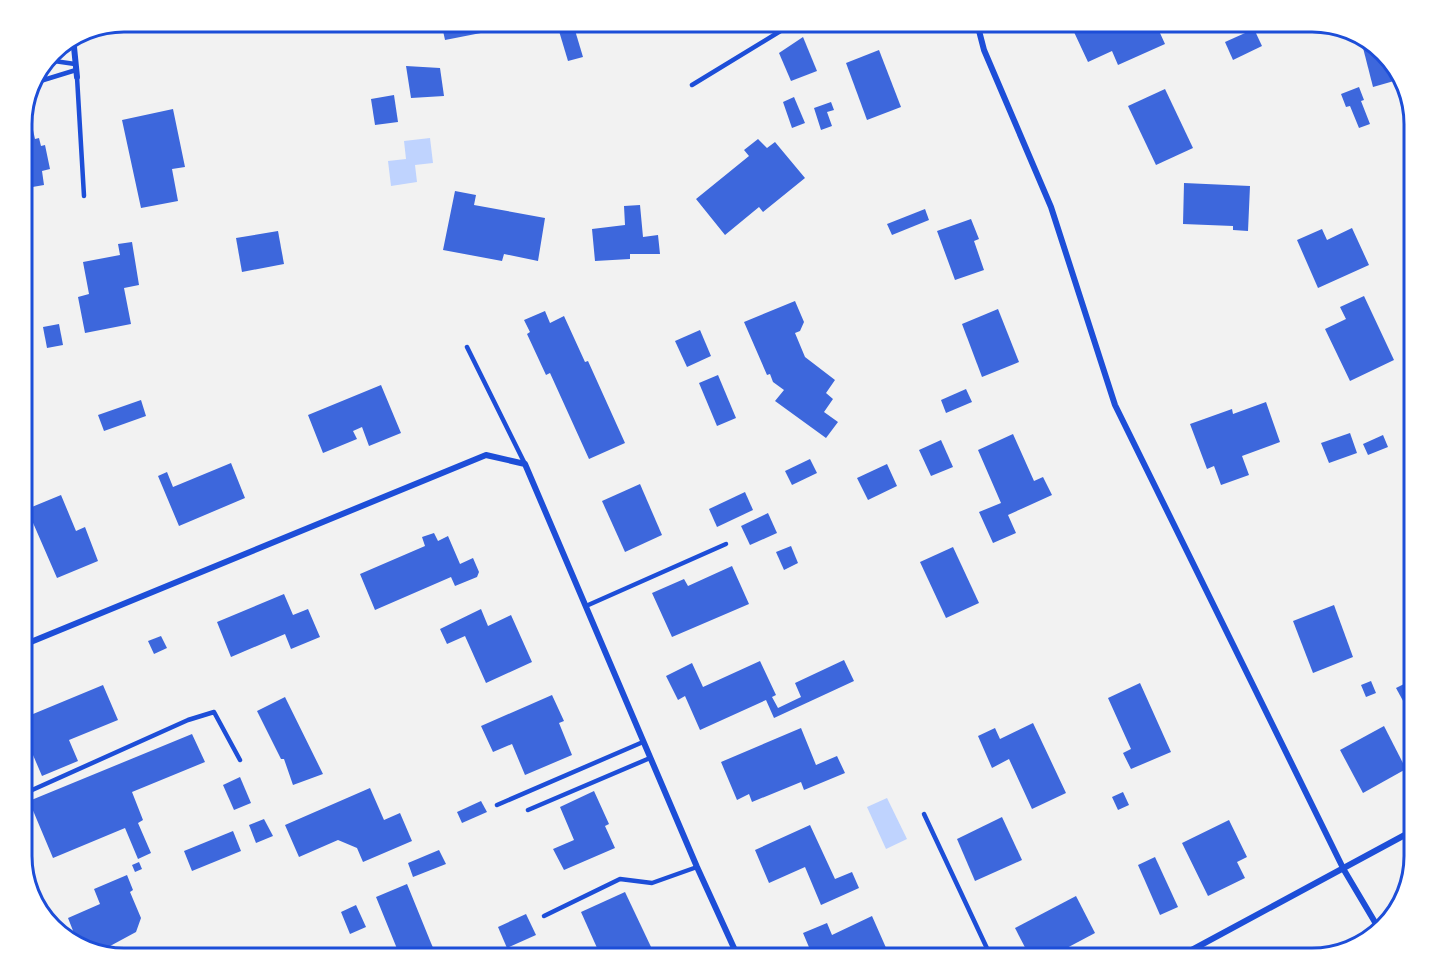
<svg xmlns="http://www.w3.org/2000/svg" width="1435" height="980" viewBox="0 0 1435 980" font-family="Bitter,serif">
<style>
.water{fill:#bfd3fe}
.building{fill:#3d67dc}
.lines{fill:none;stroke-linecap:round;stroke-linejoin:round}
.service{stroke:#1d4ed8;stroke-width:4.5}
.minor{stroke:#1d4ed8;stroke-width:6}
.rim{fill:none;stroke:#1d4ed8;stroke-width:3}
</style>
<rect width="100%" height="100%" fill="#f2f2f2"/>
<g class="water">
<polygon points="430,138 433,163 415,165 417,182 391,186 388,161 406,159 404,141"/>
<polygon points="887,798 907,839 886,849 867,807"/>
</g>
<g class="building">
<polygon points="1095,22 1155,22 1165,44 1118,65 1112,51 1088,62 1074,32"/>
<polygon points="442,26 490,26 491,31 445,40"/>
<polygon points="574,27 583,57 568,61 559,31"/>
<polygon points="1254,29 1262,46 1233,60 1225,42"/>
<polygon points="1360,36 1369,38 1388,61 1394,81 1373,87"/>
<polygon points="803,37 817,71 791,81 779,53"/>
<polygon points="879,50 901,107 867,120 846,63"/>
<polygon points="406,66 440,68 444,96 411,98"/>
<polygon points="1359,87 1364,100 1361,101 1370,124 1359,128 1350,106 1346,107 1341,94"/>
<polygon points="1165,89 1193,148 1156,165 1128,106"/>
<polygon points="394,95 398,122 375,125 371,99"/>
<polygon points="794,97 805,123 792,128 783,102"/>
<polygon points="831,102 834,110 827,112 832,126 821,130 814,108"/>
<polygon points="27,103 35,139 39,138 41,146 45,145 50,169 42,171 44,185 21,189 21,117"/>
<polygon points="173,109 185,167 172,169 178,201 141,208 122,120"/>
<polygon points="758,139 767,148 775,142 805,178 763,212 759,207 725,235 696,199 749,156 744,150"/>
<polygon points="1184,183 1250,186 1248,231 1233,230 1233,226 1183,224"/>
<polygon points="455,191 476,195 474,205 545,218 538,261 504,254 502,261 443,250"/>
<polygon points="640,205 643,237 658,235 660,254 630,254 630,259 595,261 592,229 625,225 624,206"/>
<polygon points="925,209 929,220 892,235 887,224"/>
<polygon points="971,219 979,239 974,241 984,270 955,280 937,231"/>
<polygon points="1352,228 1369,265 1318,288 1297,240 1322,229 1327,240"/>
<polygon points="278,231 284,264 242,272 236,238"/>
<polygon points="132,242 139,285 124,288 131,324 85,333 78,297 89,294 83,262 120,255 118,244"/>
<polygon points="1364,296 1394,360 1350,381 1325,329 1346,319 1340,307"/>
<polygon points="795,301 804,322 800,331 795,333 805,357 835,380 826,393 833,399 824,412 838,422 826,438 775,401 784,390 773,382 770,374 767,375 744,322"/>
<polygon points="998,309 1019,362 982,377 962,324"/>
<polygon points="545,311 550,323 564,316 585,362 588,361 625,443 589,459 550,373 546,375 527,334 530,332 524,320"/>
<polygon points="59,324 63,345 47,348 43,327"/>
<polygon points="700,330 711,356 687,367 675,341"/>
<polygon points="718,375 736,418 717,426 699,383"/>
<polygon points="381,385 401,433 369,446 362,427 353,431 357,439 323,453 308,415"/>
<polygon points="966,389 972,402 946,413 941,400"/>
<polygon points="141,400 146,416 104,431 98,415"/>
<polygon points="1266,402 1280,442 1242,456 1249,475 1221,485 1214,466 1207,469 1190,424 1232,409 1233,414"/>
<polygon points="1350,433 1357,453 1329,463 1321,443"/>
<polygon points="1013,434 1034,481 1043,477 1052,495 1008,515 1016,533 993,543 979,512 1001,503 978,450"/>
<polygon points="1383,435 1388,447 1368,455 1363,444"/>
<polygon points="941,440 953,467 931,476 919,450"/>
<polygon points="810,459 817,473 792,485 785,471"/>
<polygon points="231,463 245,498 179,526 158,476 167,472 173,487"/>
<polygon points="887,464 897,486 868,500 857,478"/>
<polygon points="640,484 662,535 625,552 602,501"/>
<polygon points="745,492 753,510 717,527 709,509"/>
<polygon points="61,495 76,531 85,527 98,561 57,578 27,509"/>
<polygon points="768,513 777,533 750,545 741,526"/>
<polygon points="434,533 438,541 448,536 460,564 473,558 479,572 477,577 455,586 451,577 375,610 360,574 425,546 422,537"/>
<polygon points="791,546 798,563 784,570 776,552"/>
<polygon points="953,547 979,603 946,618 920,562"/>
<polygon points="732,566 749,604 672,637 652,593 684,579 688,586"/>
<polygon points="284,594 293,615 308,609 320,637 291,649 285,634 231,657 217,622"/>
<polygon points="1334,605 1353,657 1313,673 1293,621"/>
<polygon points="481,609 488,626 511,615 532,662 486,683 465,636 447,644 440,629"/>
<polygon points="161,636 167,648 154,654 148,641"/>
<polygon points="844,660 854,681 774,718 766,700 700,730 685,696 678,700 666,676 692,663 703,687 760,661 776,695 772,697 778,708 801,697 795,683"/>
<polygon points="1414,679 1414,721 1396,688"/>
<polygon points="1371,681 1376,693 1366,697 1361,685"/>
<polygon points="1140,683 1171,752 1131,769 1123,753 1131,749 1108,698"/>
<polygon points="103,685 118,720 69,740 78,761 42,776 21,727 21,719"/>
<polygon points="552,695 564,721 559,723 572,755 525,775 512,744 493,752 481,726"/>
<polygon points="285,697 323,774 293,785 284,759 281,759 257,711"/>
<polygon points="1033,723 1066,793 1032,809 1009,759 992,768 978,736 995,728 1000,739"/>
<polygon points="1384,726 1406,769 1363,793 1340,750"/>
<polygon points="801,728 816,765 837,756 845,773 804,790 801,782 752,802 749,794 737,800 721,762"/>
<polygon points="192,734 205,762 132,792 143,820 138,823 151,853 138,859 125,828 53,858 29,801"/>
<polygon points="240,777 251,803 234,810 223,785"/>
<polygon points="370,788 384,820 400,813 412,841 363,862 357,848 338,840 299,857 285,825"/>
<polygon points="594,791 609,824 605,826 615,848 564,870 553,849 574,840 560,807"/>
<polygon points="1123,792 1129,805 1118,810 1112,797"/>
<polygon points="481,801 487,812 462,823 457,812"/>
<polygon points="1002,817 1022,860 975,881 957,839"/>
<polygon points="264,819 273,836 256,843 249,825"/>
<polygon points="1229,820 1247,857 1237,862 1245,878 1208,896 1182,843"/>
<polygon points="810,825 835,879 852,872 859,888 821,905 805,867 769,883 755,850"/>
<polygon points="233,831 241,851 192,871 184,851"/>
<polygon points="439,850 446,864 413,877 408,863"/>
<polygon points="1155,857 1178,907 1160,915 1138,865"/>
<polygon points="139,862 142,869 135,872 132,865"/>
<polygon points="127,875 133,890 130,892 141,918 136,932 99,952 79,946 68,918 100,904 94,889"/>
<polygon points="407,884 431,943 438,959 401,959 400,956 376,897"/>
<polygon points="625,892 652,949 630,959 602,959 581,912"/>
<polygon points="1076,896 1095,933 1046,959 1031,959 1015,928"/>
<polygon points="356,905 366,927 350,934 341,912"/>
<polygon points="526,914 536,935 507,948 498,927"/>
<polygon points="872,916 887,950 869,959 814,959 803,933 827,923 832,935"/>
</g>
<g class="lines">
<g class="service">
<polyline points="47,60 75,64"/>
<polyline points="77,77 84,196"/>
<polyline points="37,82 76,70"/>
<polyline points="692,85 792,24"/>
<polyline points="467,347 525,464"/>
<polyline points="586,606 726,544"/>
<polyline points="21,795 188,720 214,712 240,760"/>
<polyline points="497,805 643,742"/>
<polyline points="528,810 650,758"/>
<polyline points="924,814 992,959"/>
<polyline points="544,916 620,879 652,883 697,867"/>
</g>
<g class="minor">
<polyline points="977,23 984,50 1051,207 1115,405 1344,870 1379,929"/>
<polyline points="73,37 77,77"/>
<polyline points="21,646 486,455 525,464 697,867 739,959"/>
<polyline points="1175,959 1414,830"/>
</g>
</g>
<path d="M0 0H1435V980H0ZM124 32H1312A92 92 0 0 1 1404 124V856A92 92 0 0 1 1312 948H124A92 92 0 0 1 32 856V124A92 92 0 0 1 124 32Z" fill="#fff" fill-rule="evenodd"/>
<path class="rim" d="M124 32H1312A92 92 0 0 1 1404 124V856A92 92 0 0 1 1312 948H124A92 92 0 0 1 32 856V124A92 92 0 0 1 124 32Z"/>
</svg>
